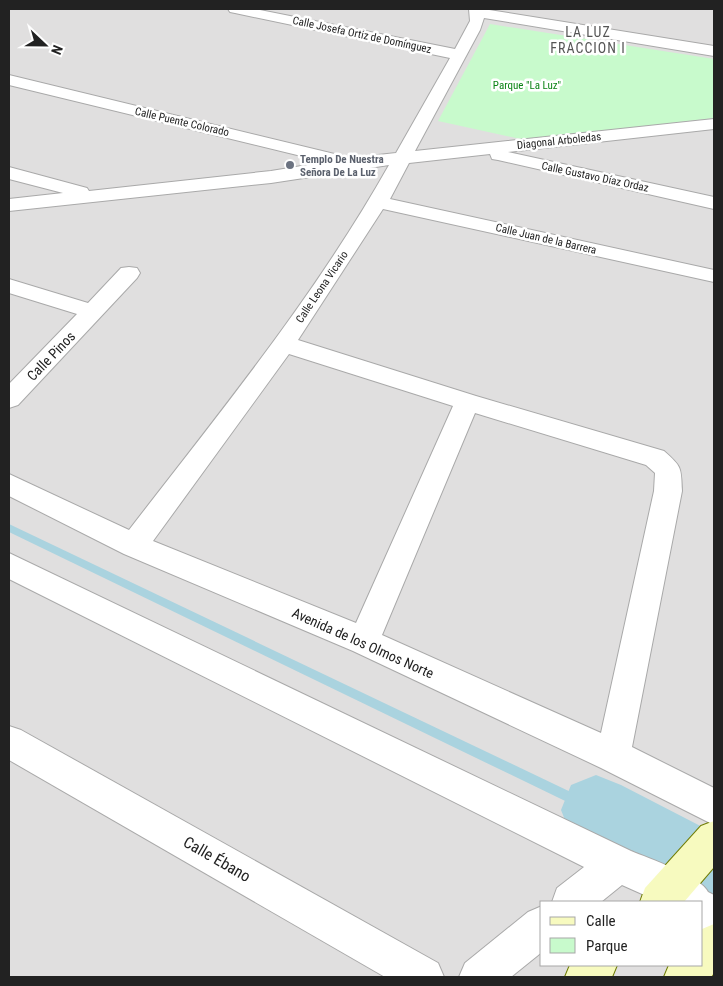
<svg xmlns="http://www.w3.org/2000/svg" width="723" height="986" viewBox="0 0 723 986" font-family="'Roboto Condensed',sans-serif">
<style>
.residential{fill:#e0dfdf;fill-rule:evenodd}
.park{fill:#c8facc}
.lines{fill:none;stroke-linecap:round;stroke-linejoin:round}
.stream{fill:#aad3df;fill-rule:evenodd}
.river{fill:#aad3df;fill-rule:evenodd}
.minor-casing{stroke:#a9a9a9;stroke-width:2}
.secondary-casing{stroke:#707d05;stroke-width:2}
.minor{fill:#fff;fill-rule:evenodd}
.secondary{fill:#f7fabf;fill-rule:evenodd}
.worship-dot{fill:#6b7280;stroke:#fff;stroke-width:2}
.labels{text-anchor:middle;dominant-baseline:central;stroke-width:5;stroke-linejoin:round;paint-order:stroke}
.far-street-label{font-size:11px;fill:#222;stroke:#fff}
.far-park-label{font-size:11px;fill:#0c8416;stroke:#fff}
.far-worship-label{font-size:11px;font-weight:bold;fill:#5b616d;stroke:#fff;text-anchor:start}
.far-quarter-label{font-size:14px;letter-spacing:1px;fill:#555;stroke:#fff}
.street-label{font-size:14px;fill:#222;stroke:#fff}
.near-street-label{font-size:16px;fill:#222;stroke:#fff}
</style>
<rect width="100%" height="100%" fill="#f2efe9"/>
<path class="residential" d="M 9,9 L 714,9 L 714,977 L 9,977 ZM 542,902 L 702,902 L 702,965 L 542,965 Z"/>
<polygon class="park" points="490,24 714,59 714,118 525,140 438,121"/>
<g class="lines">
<polygon class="stream" points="9,524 600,806 602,810 600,814 596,816 592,814 9,532"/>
<polygon class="river" points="596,775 621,785 714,833 714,909 688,898 571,835 561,810 571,785"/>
<defs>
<g id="minor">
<path d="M 228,9 L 255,9 L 455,49 L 470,21 L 469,9 L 483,9 L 714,46 L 714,56 L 484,18 L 480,30 L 415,151 L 714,119 L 714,129 L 508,152 L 714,197 L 714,209 L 498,160 L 492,159 L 490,154 L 409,163 L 390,199 L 714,270 L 714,282 L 383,209 L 298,340 L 476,396 L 664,451 C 682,467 681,467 682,491 L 632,747 L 714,788 L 714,825 L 601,768 L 353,651 L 124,554 L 9,496 L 9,474 L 129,530 C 220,412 316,295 389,165 L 271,183 L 9,211 L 9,199 L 63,193 L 9,179 L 9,167 L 87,188 L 89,191 L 271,171 L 326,162 L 9,85 L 9,75 L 351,158 L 396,153 L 450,58 L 235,13 L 230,12 ZM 289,354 L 453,406 L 356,623 L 153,541 ZM 475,413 L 646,465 L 655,473 L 654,491 L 601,733 L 382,635 Z"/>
<polygon points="129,267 137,268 140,273 137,278 18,405 9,408 9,384 77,314 9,293 9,279 88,303 121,268"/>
<path d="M 9,553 L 631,851 C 648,858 702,877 708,892 L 714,895 L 714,937 L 702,932 L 702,902 L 660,902 L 622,885 L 601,902 L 552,902 L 557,888 L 584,867 L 9,579 Z"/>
<polygon points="9,726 21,730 438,963 444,977 385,977 9,760"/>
<polygon points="542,906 542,952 511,977 459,977 465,963 528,912"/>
</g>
<g id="secondary">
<polygon points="714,821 714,867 684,902 640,902 645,888 701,826"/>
<polygon points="714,924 714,973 711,977 664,977 669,965 702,965 702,929"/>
<polygon points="570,965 617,965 612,977 565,977"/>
</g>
</defs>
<use href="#minor" class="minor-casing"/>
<use href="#secondary" class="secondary-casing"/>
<use href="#minor" class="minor"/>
<use href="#secondary" class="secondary"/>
</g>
<circle class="worship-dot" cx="290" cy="165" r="5"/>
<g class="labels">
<g class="far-street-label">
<text transform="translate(362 35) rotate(12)">Calle Josefa Ortiz de Domínguez</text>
<text transform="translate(182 122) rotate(13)">Calle Puente Colorado</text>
<text transform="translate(559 141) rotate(-6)">Diagonal Arboledas</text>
<text transform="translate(595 177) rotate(12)">Calle Gustavo Díaz Ordaz</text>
<text transform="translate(546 239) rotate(13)">Calle Juan de la Barrera</text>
<text transform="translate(322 287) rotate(-56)">Calle Leona Vicario</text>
</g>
<g class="far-park-label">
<text x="527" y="85">Parque "La Luz"</text>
</g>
<g class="far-worship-label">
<text x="300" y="159">Templo De Nuestra<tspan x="300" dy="13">Señora De La Luz</tspan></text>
</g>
<g class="far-quarter-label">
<text x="588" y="32">LA LUZ<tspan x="588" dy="16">FRACCION I</tspan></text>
</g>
<g class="street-label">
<text transform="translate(51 356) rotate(-46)">Calle Pinos</text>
<text transform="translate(363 643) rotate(24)">Avenida de los Olmos Norte</text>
</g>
<g class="near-street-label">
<text transform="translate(217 859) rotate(30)">Calle Ébano</text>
</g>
</g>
<rect width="723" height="986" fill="none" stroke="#222222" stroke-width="20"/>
<rect x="540" y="901" width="162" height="65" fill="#ffffff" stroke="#a7a7a7"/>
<rect x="550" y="917" width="25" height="8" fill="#f7fabf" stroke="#a7a7a7"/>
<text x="586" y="926" font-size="15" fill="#222222">Calle</text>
<rect x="550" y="938" width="25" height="15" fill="#c8facc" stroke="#a7a7a7"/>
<text x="586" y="951" font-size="15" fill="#222222">Parque</text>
<g transform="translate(45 45) rotate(112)" stroke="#ffffff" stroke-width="4" paint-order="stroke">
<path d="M0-4L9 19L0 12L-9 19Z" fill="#222222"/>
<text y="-8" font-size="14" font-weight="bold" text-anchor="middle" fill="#222222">N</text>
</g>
</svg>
